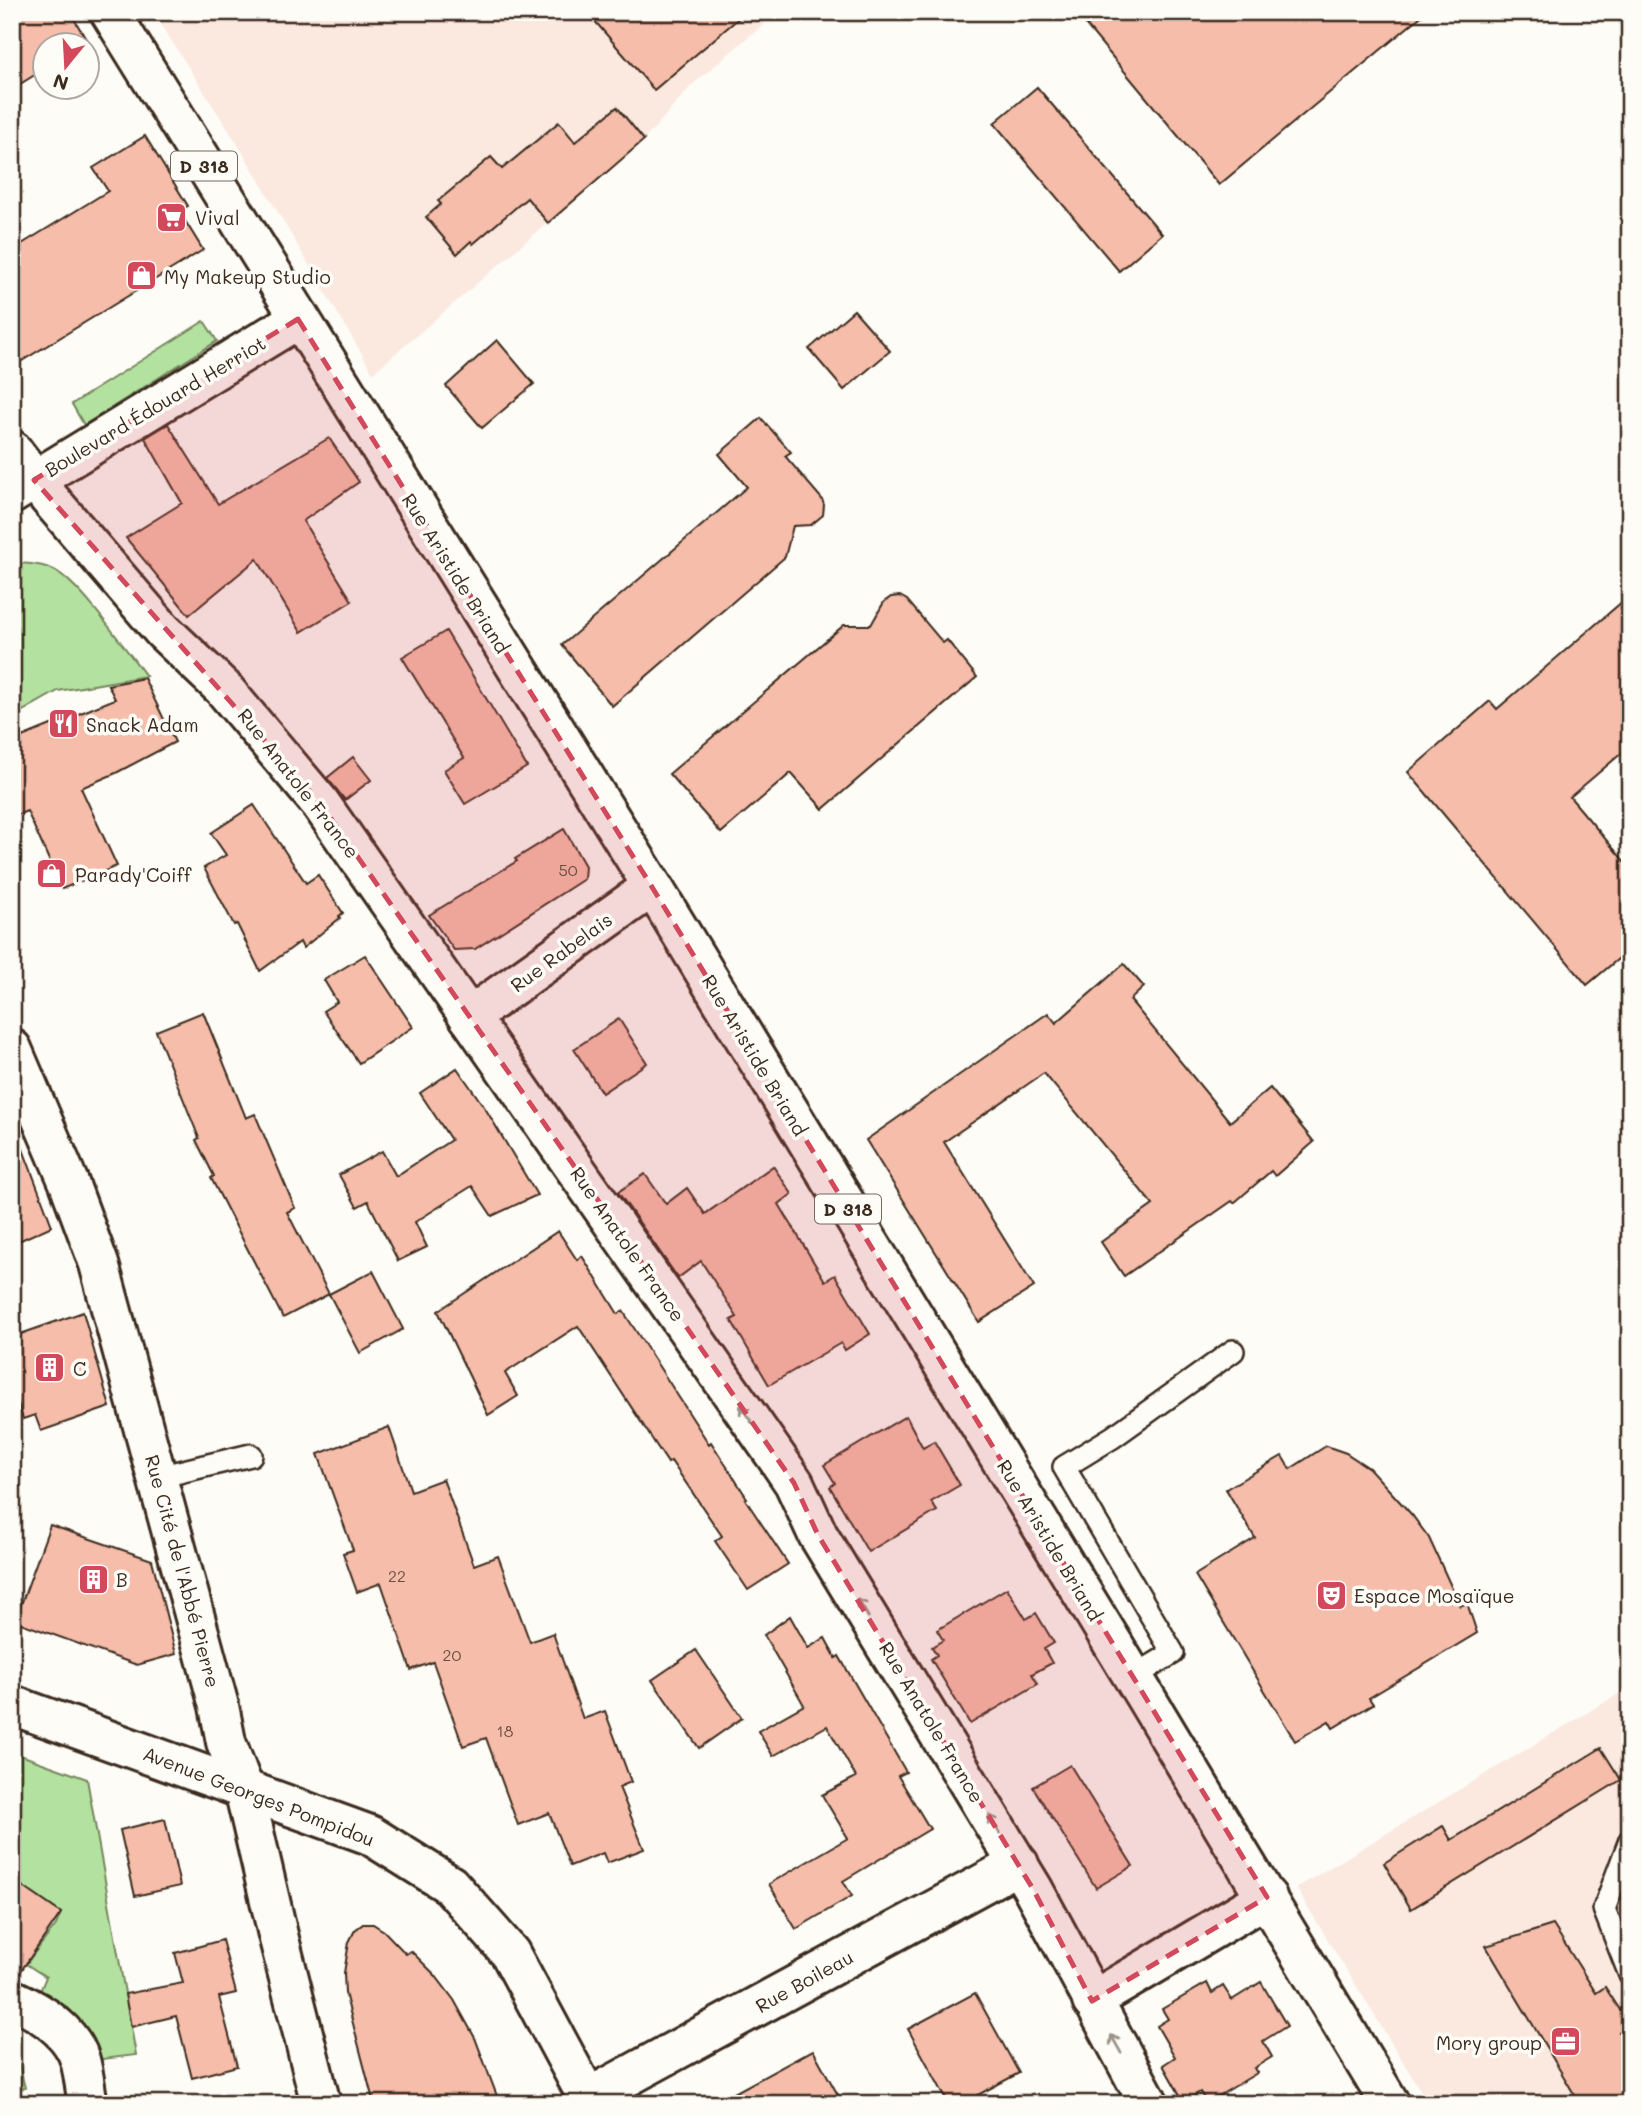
<svg xmlns="http://www.w3.org/2000/svg" width="1642" height="2116" viewBox="0 0 1642 2116" font-family="Mali,sans-serif">
<style>
.built{fill:#fbe9e0}
.green{fill:#b3e19f;stroke:#77865e;stroke-width:2}
.building{fill:#f5bdaa;stroke:#3b2a1e;stroke-width:2}
.lines{fill:none;stroke-linecap:round;stroke-linejoin:round}
.service-casing{stroke:#3b2a1e;stroke-width:26}
.minor-casing{stroke:#3b2a1e;stroke-width:44}
.secondary-casing{stroke:#3b2a1e;stroke-width:44}
.primary-casing{stroke:#3b2a1e;stroke-width:44}
.service{stroke:#fdfcf7;stroke-width:21}
.minor{stroke:#fdfcf7;stroke-width:38}
.secondary{stroke:#fdfcf7;stroke-width:38}
.primary{stroke:#fdfcf7;stroke-width:38}
.oneway{stroke:#9c938a}
.marked{fill:#d1495b;fill-opacity:0.2;stroke:#d1495b;stroke-width:5;stroke-dasharray:14 9;stroke-linejoin:round}
.labels{text-anchor:middle;dominant-baseline:central;stroke-width:7;stroke-linejoin:round;paint-order:stroke}
.number-label{font-size:16px;fill:#6a4f41}
.shield{fill:#fdfcf7;stroke:#75695f;stroke-width:2}
.shield-label{font-size:18px;font-weight:bold;fill:#3b2a1e}
.poi-label{font-size:19px;fill:#3b2a1e;stroke:#fdfcf7;text-anchor:start}
.street-label{font-size:19px;fill:#3b2a1e;stroke:#fdfcf7}
</style>
<rect width="100%" height="100%" fill="#fdfcf7"/>
<filter id="ink" filterUnits="userSpaceOnUse"><feTurbulence type="fractalNoise" baseFrequency=".0143" numOctaves="2"/><feDisplacementMap in="SourceGraphic" scale="14" xChannelSelector="R" yChannelSelector="G"/><feConvolveMatrix kernelMatrix="1 2 1 2 8 2 1 2 1" color-interpolation-filters="sRGB"/></filter>
<g filter="url(#ink)">
<g class="built">
<polygon points="153,12 778,12 693,84 644,140 373,373 240,148"/>
<polygon points="1630,1687 1630,2104 1429,2104 1296,1888"/>
</g>
<g class="green">
<polygon points="204,321 217,341 84,425 72,404"/>
<path d="M 12,563 C 26,563 42,564 54,570 C 81,584 126,650 146,676 L 58,691 L 12,717 Z"/>
<polygon points="12,1752 87,1779 136,2055 95,2060 39,1994 46,1977 26,1964 56,1925 61,1913 12,1879"/>
<polygon points="12,2061 19,2064 25,2088 12,2090"/>
</g>
<g class="building">
<polygon points="12,12 70,12 90,46 46,46 46,68 12,89"/>
<polygon points="587,12 746,12 654,90"/>
<polygon points="1075,12 1426,12 1219,185"/>
<polygon points="1037,87 1162,234 1119,271 994,123"/>
<polygon points="617,107 644,140 548,223 527,198 473,244 471,241 457,254 426,217 441,204 438,201 491,157 502,169 559,122 575,142"/>
<polygon points="145,136 188,206 179,211 203,250 12,367 12,250 108,191 93,168"/>
<polygon points="854,310 890,351 844,390 809,349"/>
<polygon points="497,340 534,384 482,428 446,386"/>
<polygon points="761,418 791,452 785,456 822,499 824,505 823,515 811,525 793,526 785,557 612,706 562,645 747,487 719,454"/>
<polygon points="168,424 218,504 329,438 359,482 303,521 352,601 301,632 257,559 189,615 126,538 182,503 145,438"/>
<polygon points="1630,595 1630,746 1570,797 1630,868 1630,949 1587,985 1408,772 1490,701 1497,709"/>
<polygon points="900,596 907,600 943,643 947,640 977,677 823,809 791,773 721,833 669,774 844,625 871,625 884,602 891,597"/>
<polygon points="446,631 527,767 465,804 444,770 464,758 402,657"/>
<polygon points="144,678 175,742 116,773 81,788 117,866 62,889 27,811 12,817 12,741 115,699 108,685"/>
<polygon points="353,757 371,780 345,800 327,778"/>
<polygon points="254,805 306,883 318,875 343,913 339,916 340,918 303,948 300,942 260,971 237,924 234,925 204,868 226,855 211,833"/>
<polygon points="564,829 585,866 584,879 475,949 454,950 429,915 517,861 515,859"/>
<polygon points="365,955 413,1027 359,1063 323,1011 337,1002 324,980"/>
<polygon points="1124,964 1144,987 1130,1000 1230,1122 1270,1088 1314,1142 1275,1176 1271,1171 1234,1203 1232,1201 1124,1276 1101,1242 1153,1205 1044,1073 944,1142 1034,1287 979,1322 866,1140 1048,1013 1056,1023"/>
<polygon points="203,1012 246,1118 255,1114 295,1208 287,1212 329,1294 283,1318 211,1178 214,1176 196,1140 199,1138 156,1031"/>
<polygon points="619,1019 647,1063 602,1093 574,1049"/>
<polygon points="457,1068 485,1108 537,1195 492,1216 472,1186 415,1222 427,1247 398,1261 368,1201 357,1207 339,1175 382,1151 396,1176 451,1140 420,1093"/>
<polygon points="15,1128 52,1226 12,1244 12,1129"/>
<polygon points="773,1166 792,1194 779,1204 825,1281 835,1275 870,1334 845,1350 841,1343 769,1385 731,1320 737,1317 701,1261 678,1278 618,1192 645,1174 666,1204 687,1188 705,1214"/>
<polygon points="558,1231 577,1260 582,1256 618,1314 623,1311 709,1444 711,1442 747,1498 745,1499 788,1564 748,1590 715,1541 722,1536 671,1461 668,1463 578,1326 505,1373 518,1396 488,1415 438,1311"/>
<polygon points="373,1271 403,1329 360,1353 329,1294"/>
<polygon points="83,1312 110,1407 41,1431 35,1415 23,1419 12,1385 12,1337"/>
<polygon points="906,1416 923,1448 934,1441 960,1485 931,1502 937,1511 868,1552 830,1487 835,1483 824,1465"/>
<polygon points="389,1427 411,1491 443,1479 474,1565 498,1556 530,1642 553,1633 583,1719 605,1711 631,1782 619,1787 644,1849 607,1863 603,1853 570,1866 549,1813 518,1825 486,1738 463,1746 433,1662 411,1670 381,1583 357,1592 343,1553 353,1550 318,1454"/>
<polygon points="1326,1446 1346,1453 1369,1468 1412,1515 1429,1538 1460,1606 1467,1603 1477,1633 1369,1698 1373,1704 1333,1728 1329,1721 1295,1741 1195,1575 1255,1538 1226,1489 1282,1456 1290,1469"/>
<polygon points="50,1525 152,1560 176,1654 137,1665 15,1621"/>
<polygon points="1007,1588 1026,1619 1036,1613 1054,1643 1044,1649 1052,1663 1032,1674 1038,1684 970,1724 931,1659 937,1655 932,1647 943,1640 937,1630"/>
<polygon points="790,1616 808,1648 825,1638 836,1658 839,1656 906,1772 898,1776 930,1829 843,1881 852,1896 796,1929 769,1884 848,1838 822,1795 856,1777 827,1726 773,1756 758,1731 804,1705 764,1635"/>
<polygon points="696,1650 742,1718 699,1748 652,1680"/>
<polygon points="1601,1748 1621,1780 1411,1909 1384,1863 1443,1826 1451,1840"/>
<polygon points="1070,1765 1133,1866 1096,1888 1033,1787"/>
<polygon points="165,1819 180,1886 135,1896 120,1830"/>
<polygon points="12,1879 61,1913 16,1978 12,1977"/>
<polygon points="363,1924 373,1924 384,1931 406,1954 411,1951 435,1975 454,2000 475,2038 500,2104 374,2104 345,1993 344,1973 349,1942 355,1930"/>
<polygon points="1553,1925 1596,1993 1605,1987 1629,2024 1619,2032 1630,2050 1630,2104 1580,2104 1486,1946"/>
<polygon points="222,1940 236,1993 219,1997 237,2066 192,2078 176,2016 131,2027 125,1994 183,1983 175,1953"/>
<polygon points="1261,1982 1287,2026 1263,2041 1272,2057 1254,2068 1257,2073 1207,2103 1200,2092 1184,2102 1163,2065 1175,2057 1157,2026 1168,2019 1162,2009 1207,1983 1212,1993 1223,1986 1232,2000"/>
<polygon points="975,1993 1019,2073 961,2104 949,2104 908,2029"/>
<polygon points="813,2050 843,2104 714,2104"/>
</g>
<g class="lines">
<defs>
<g id="service">
<polyline points="158,1477 251,1455"/>
<polyline points="1133,1677 1173,1653 1064,1467 1113,1437 1233,1351"/>
<polyline points="1630,1840 1604,1909 1630,1975"/>
</g>
<g id="minor">
<polyline points="12,450 49,498 163,631 223,688 320,803 777,1458 794,1483 818,1535 1033,1889 1149,2104"/>
<polyline points="469,1017 652,887"/>
<polyline points="12,1049 69,1183 99,1264 219,1706 226,1742 244,1789 278,1935 321,2104"/>
<polyline points="12,1705 370,1835 450,1885 510,1953 591,2104"/>
<path d="M 12,1999 C 39,2011 71,2030 80,2060 C 84,2074 85,2089 88,2104"/>
<polyline points="1092,2001 1267,1897"/>
<polyline points="588,2098 1019,1864"/>
</g>
<polyline id="secondary" points="12,494 298,319"/>
<path id="primary" d="M 110,12 C 291,306 475,598 656,892 C 903,1294 1147,1699 1390,2104"/>
</defs>
<use href="#service" class="service-casing"/>
<use href="#minor" class="minor-casing"/>
<use href="#secondary" class="secondary-casing"/>
<use href="#primary" class="primary-casing"/>
<use href="#service" class="service"/>
<use href="#minor" class="minor"/>
<use href="#secondary" class="secondary"/>
<use href="#primary" class="primary"/>
</g>
<defs><path id="oneway-shaft" d="M-6 0H5M1.5-3L5.5 0L1.5 3" fill="none" stroke-width="1.6" stroke-linecap="round" stroke-linejoin="round" transform="scale(1.75)"/></defs>
<g class="oneway">
<use href="#oneway-shaft" transform="translate(746 1414) rotate(-125)"/>
<use href="#oneway-shaft" transform="translate(863 1608) rotate(-121)"/>
<use href="#oneway-shaft" transform="translate(994 1824) rotate(-121)"/>
<use href="#oneway-shaft" transform="translate(1116 2044) rotate(-119)"/>
</g>
</g>
<path class="marked" d="M 298,319 L 652,887 L 1267,1897 L 1092,2001 L 1033,1889 L 818,1535 L 794,1483 L 665,1296 L 320,803 L 34,480 Z"/>
<defs>
<symbol id="supermarket-square" viewBox="-11 -11 22 22"><rect x="-9" y="-9" width="18" height="18" rx="4" fill="#d1495b" stroke="#fdfcf7"/><path d="M-6-5.5h2.5l.6 2H6L4.5 2H-2.5L-4.4-4H-6ZM-1.5 3.2a1.3 1.3 0 1 0 .1 0ZM3 3.2a1.3 1.3 0 1 0 .1 0Z" fill="#fff"/></symbol>
<symbol id="shop-square" viewBox="-11 -11 22 22"><rect x="-9" y="-9" width="18" height="18" rx="4" fill="#d1495b" stroke="#fdfcf7"/><path d="M-5-2.5h2.3a2.7 3.5 0 0 1 5.4 0H5L5.5 6h-11ZM-1.5-2.5h3a1.5 2.3 0 0 0-3 0Z" fill="#fff"/></symbol>
<symbol id="restaurant-square" viewBox="-11 -11 22 22"><rect x="-9" y="-9" width="18" height="18" rx="4" fill="#d1495b" stroke="#fdfcf7"/><path d="M-5-6h1v4h1v-4h1v4h1v-4h1v5L-1.5 .5V6h-2V.5L-5-1ZM5-6V6H3V1.5H1.5Q1.5-4 5-6Z" fill="#fff"/></symbol>
<symbol id="building-square" viewBox="-11 -11 22 22"><rect x="-9" y="-9" width="18" height="18" rx="4" fill="#d1495b" stroke="#fdfcf7"/><path d="M-4-6H4V6H1V3H-1V6H-4ZM-2.5-4.3h1.7v1.8h-1.7ZM.8-4.3h1.7v1.8H.8ZM-2.5-1h1.7V.8h-1.7ZM.8-1h1.7V.8H.8Z" fill="#fff"/></symbol>
<symbol id="theatre-square" viewBox="-11 -11 22 22"><rect x="-9" y="-9" width="18" height="18" rx="4" fill="#d1495b" stroke="#fdfcf7"/><path d="M-5-5.5Q0-4 5-5.5V0Q5 5 0 6Q-5 5-5 0ZM-3.3-2.5H-1v1.5H-3.3ZM1-2.5H3.3v1.5H1ZM-2.8 1Q0 5.5 2.8 1Z" fill="#fff"/></symbol>
<symbol id="office-square" viewBox="-11 -11 22 22"><rect x="-9" y="-9" width="18" height="18" rx="4" fill="#d1495b" stroke="#fdfcf7"/><path d="M-6-3h4V-5.5h4V-3h4V5H-6ZM-1-4.5V-3h2v-1.5ZM-6 0V1H6V0Z" fill="#fff"/></symbol>
</defs>
<g fill-rule="evenodd">
<use href="#supermarket-square" x="154" y="200" width="35" height="35"/>
<use href="#shop-square" x="124" y="258" width="35" height="35"/>
<use href="#restaurant-square" x="46" y="706" width="35" height="35"/>
<use href="#shop-square" x="34" y="856" width="35" height="35"/>
<use href="#building-square" x="32" y="1350" width="35" height="35"/>
<use href="#building-square" x="76" y="1562" width="35" height="35"/>
<use href="#theatre-square" x="1314" y="1578" width="35" height="35"/>
<use href="#office-square" x="1548" y="2024" width="35" height="35"/>
</g>
<g class="labels">
<g class="number-label">
<text x="568" y="869">50</text>
<text x="397" y="1575">22</text>
<text x="452" y="1654">20</text>
<text x="505" y="1730">18</text>
</g>
<g class="shield">
<rect x="171" y="151.5" width="66" height="29" rx="5"/>
<rect x="815" y="1194.5" width="66" height="29" rx="5"/>
</g>
<g class="shield-label">
<text x="204" y="166">D 318</text>
<text x="848" y="1209">D 318</text>
</g>
<g class="poi-label">
<text x="195" y="217">Vival</text>
<text x="164" y="276">My Makeup Studio</text>
<text x="86" y="724">Snack Adam</text>
<text x="75" y="874">Parady'Coiff</text>
<text x="73" y="1368">C</text>
<text x="116" y="1579">B</text>
<text x="1354" y="1595">Espace Mosaïque</text>
<text x="1542" y="2042" text-anchor="end">Mory group</text>
</g>
<g class="street-label">
<text transform="translate(155 406) rotate(-31)">Boulevard Édouard Herriot</text>
<text transform="translate(456 573) rotate(58)">Rue Aristide Briand</text>
<text transform="translate(299 783) rotate(52)">Rue Anatole France</text>
<text transform="translate(561 952) rotate(-36)">Rue Rabelais</text>
<text transform="translate(755 1055) rotate(59)">Rue Aristide Briand</text>
<text transform="translate(628 1244) rotate(55)">Rue Anatole France</text>
<text transform="translate(1050 1540) rotate(59)">Rue Aristide Briand</text>
<text transform="translate(183 1571) rotate(75)">Rue Cité de l'Abbé Pierre</text>
<text transform="translate(932 1722) rotate(59)">Rue Anatole France</text>
<text transform="translate(259 1796) rotate(21)">Avenue Georges Pompidou</text>
<text transform="translate(804 1981) rotate(-29)">Rue Boileau</text>
</g>
</g>
<rect width="1642" height="2116" fill="none" stroke="#fdfcf7" stroke-width="42"/>
<rect x="21" y="21" width="1600" height="2074" fill="none" stroke="#3b2a1e" stroke-width="2.5" filter="url(#ink)"/>
<g transform="translate(66 66) rotate(198)"><circle r="33" fill="#fdfcf7" stroke="#afa8a0" stroke-width="2"/>
<path d="M0-5L12 26L0 18L-12 26Z" fill="#d1495b"/>
<text y="-10" font-size="19" font-weight="bold" text-anchor="middle" fill="#3b2a1e">N</text>
</g>
</svg>
